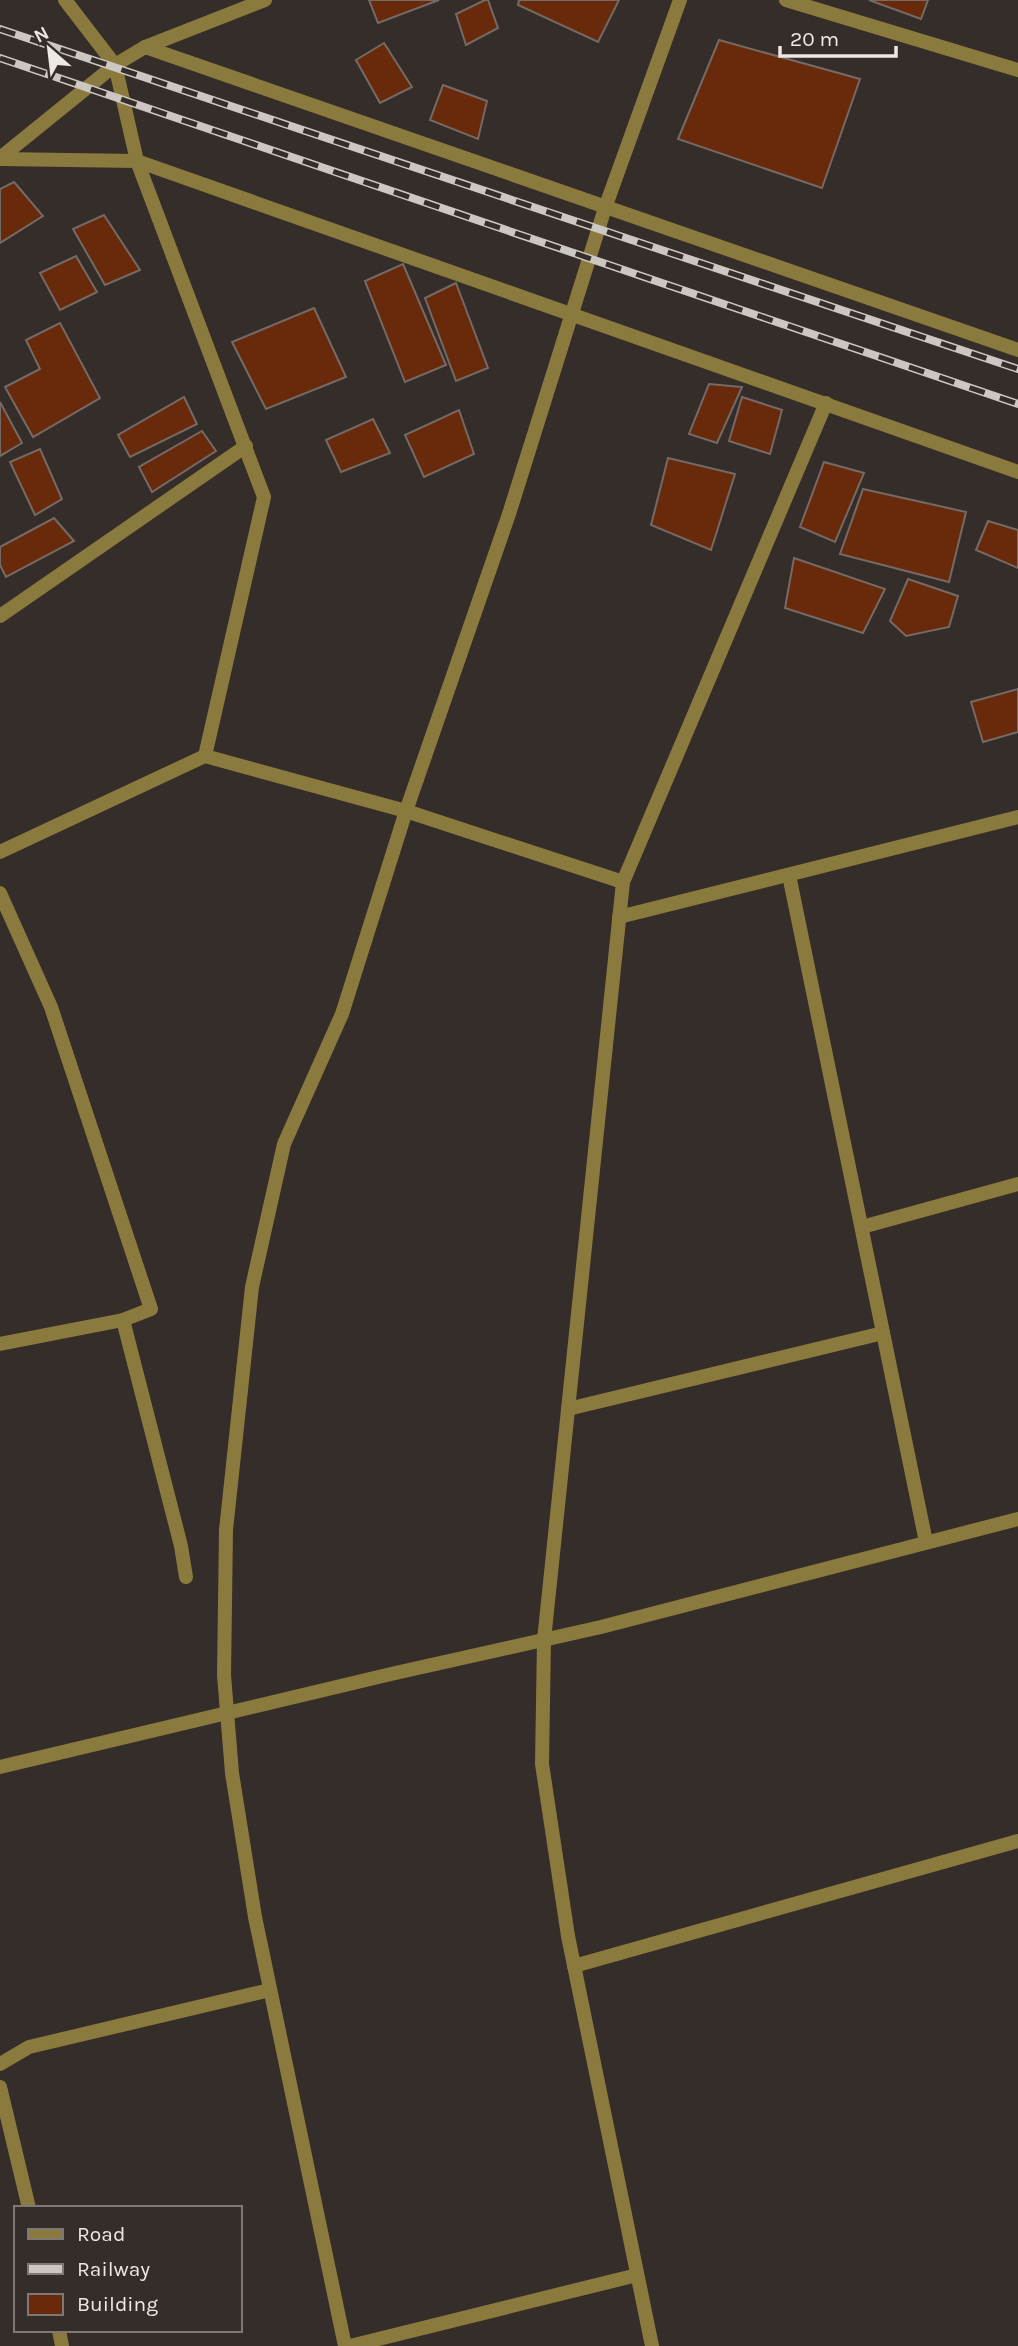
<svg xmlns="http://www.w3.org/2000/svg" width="1018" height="2346" viewBox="0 0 1018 2346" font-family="Karla,sans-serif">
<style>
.building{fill:#69290b;stroke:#746a66;stroke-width:2}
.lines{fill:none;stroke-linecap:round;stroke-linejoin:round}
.minor{stroke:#8b7a3d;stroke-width:14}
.tertiary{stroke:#8b7a3d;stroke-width:14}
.rail-casing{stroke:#ccc7c3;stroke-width:8}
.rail{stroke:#352d29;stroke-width:5;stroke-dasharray:16;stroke-linecap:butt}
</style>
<rect width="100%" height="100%" fill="#352d29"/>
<g class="building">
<polygon points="369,0 439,0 378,23"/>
<polygon points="485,0 488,0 498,28 466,45 456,14"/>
<polygon points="519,0 619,0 598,42 518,5"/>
<polygon points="869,0 928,0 921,19"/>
<polygon points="719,40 860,79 822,188 678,139"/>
<polygon points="384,43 412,87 380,103 356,60"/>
<polygon points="443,85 487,101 478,139 430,120"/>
<polygon points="14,182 43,216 0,243 0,189"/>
<polygon points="104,215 140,270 105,285 73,229"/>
<polygon points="76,256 97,292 60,310 40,273"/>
<polygon points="403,264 446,365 405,382 365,281"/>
<polygon points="456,283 488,368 456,381 425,298"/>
<polygon points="314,308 346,377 266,409 232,342"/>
<polygon points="60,323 100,398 33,437 5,387 40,369 26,340"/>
<polygon points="709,384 742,387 717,443 689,434"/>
<polygon points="184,397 197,424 130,457 118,435"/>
<polygon points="742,397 782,410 770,454 729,441"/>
<polygon points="0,402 22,443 0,456"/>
<polygon points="459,410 474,454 424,477 405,435"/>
<polygon points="373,419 390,453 341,472 326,440"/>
<polygon points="202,431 216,451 152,492 139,467"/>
<polygon points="40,449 62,499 35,515 10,462"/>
<polygon points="668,458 735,474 711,550 651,525"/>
<polygon points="824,462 864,473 835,542 800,527"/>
<polygon points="863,489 966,512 949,582 840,554"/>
<polygon points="54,518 74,541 6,577 0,565 0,547"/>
<polygon points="988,521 1018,530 1018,568 976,550"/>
<polygon points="794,558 885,589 863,633 785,608"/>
<polygon points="908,579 958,596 949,627 906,636 890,621"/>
<polygon points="1018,689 1018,732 983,742 971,702"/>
</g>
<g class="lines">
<g class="minor">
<polyline points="65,0 115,65 137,161 264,497 205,756 406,811 623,882"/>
<polyline points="786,0 1018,70"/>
<polyline points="145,47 1018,350"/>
<polyline points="0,158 115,65 145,47 265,0"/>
<polyline points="0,159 137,161 1018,472"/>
<polyline points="0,616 246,446"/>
<polyline points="789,875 926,1542"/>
<polyline points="0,893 51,1007 151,1309 123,1320 0,1344"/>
<polyline points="619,917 1018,817"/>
<polyline points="862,1227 1018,1184"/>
<polyline points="123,1320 181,1546 186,1577"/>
<polyline points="568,1409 883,1333"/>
<polyline points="0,1767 391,1674 601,1627 1018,1519"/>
<polyline points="574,1966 1018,1841"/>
<polyline points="0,2064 29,2047 270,1990"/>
<polyline points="0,2087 29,2208"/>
<polyline points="59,2330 62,2346"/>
<polyline points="350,2346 637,2275"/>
<polyline points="652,2346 568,1936 542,1764 544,1640 623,882 826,403"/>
</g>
<g class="tertiary">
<polyline points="0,852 205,756"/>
<polyline points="345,2346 255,1917 232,1773 224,1675 226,1530 252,1287 284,1144 342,1014 406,811 509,514 605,208 680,0"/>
</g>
<defs>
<g id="rail">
<polyline points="0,29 1018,369"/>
<polyline points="0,58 1018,404"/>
</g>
</defs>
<use href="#rail" class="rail-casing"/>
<use href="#rail" class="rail"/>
</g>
<rect x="14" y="2206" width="228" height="126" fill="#352d29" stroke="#7f7874" stroke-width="2"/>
<rect x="28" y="2229" width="35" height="10" fill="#8b7a3d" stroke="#7f7874" stroke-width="2"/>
<text x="77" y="2241" font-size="21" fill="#ede8e5">Road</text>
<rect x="28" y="2264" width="35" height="10" fill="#ccc7c3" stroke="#7f7874" stroke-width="2"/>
<text x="77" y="2276" font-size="21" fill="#ede8e5">Railway</text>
<rect x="28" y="2294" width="35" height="21" fill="#69290b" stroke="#7f7874" stroke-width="2"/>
<text x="77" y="2311" font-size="21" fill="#ede8e5">Building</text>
<g transform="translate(49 49) rotate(332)" stroke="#352d29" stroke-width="5" paint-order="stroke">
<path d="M0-5L12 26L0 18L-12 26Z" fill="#ede8e5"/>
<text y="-10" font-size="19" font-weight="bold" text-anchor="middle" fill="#ede8e5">N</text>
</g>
<path d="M780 46v10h116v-10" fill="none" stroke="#ede8e5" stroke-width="3.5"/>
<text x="790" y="46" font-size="21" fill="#ede8e5" stroke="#352d29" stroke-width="5" paint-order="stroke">20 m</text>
</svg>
